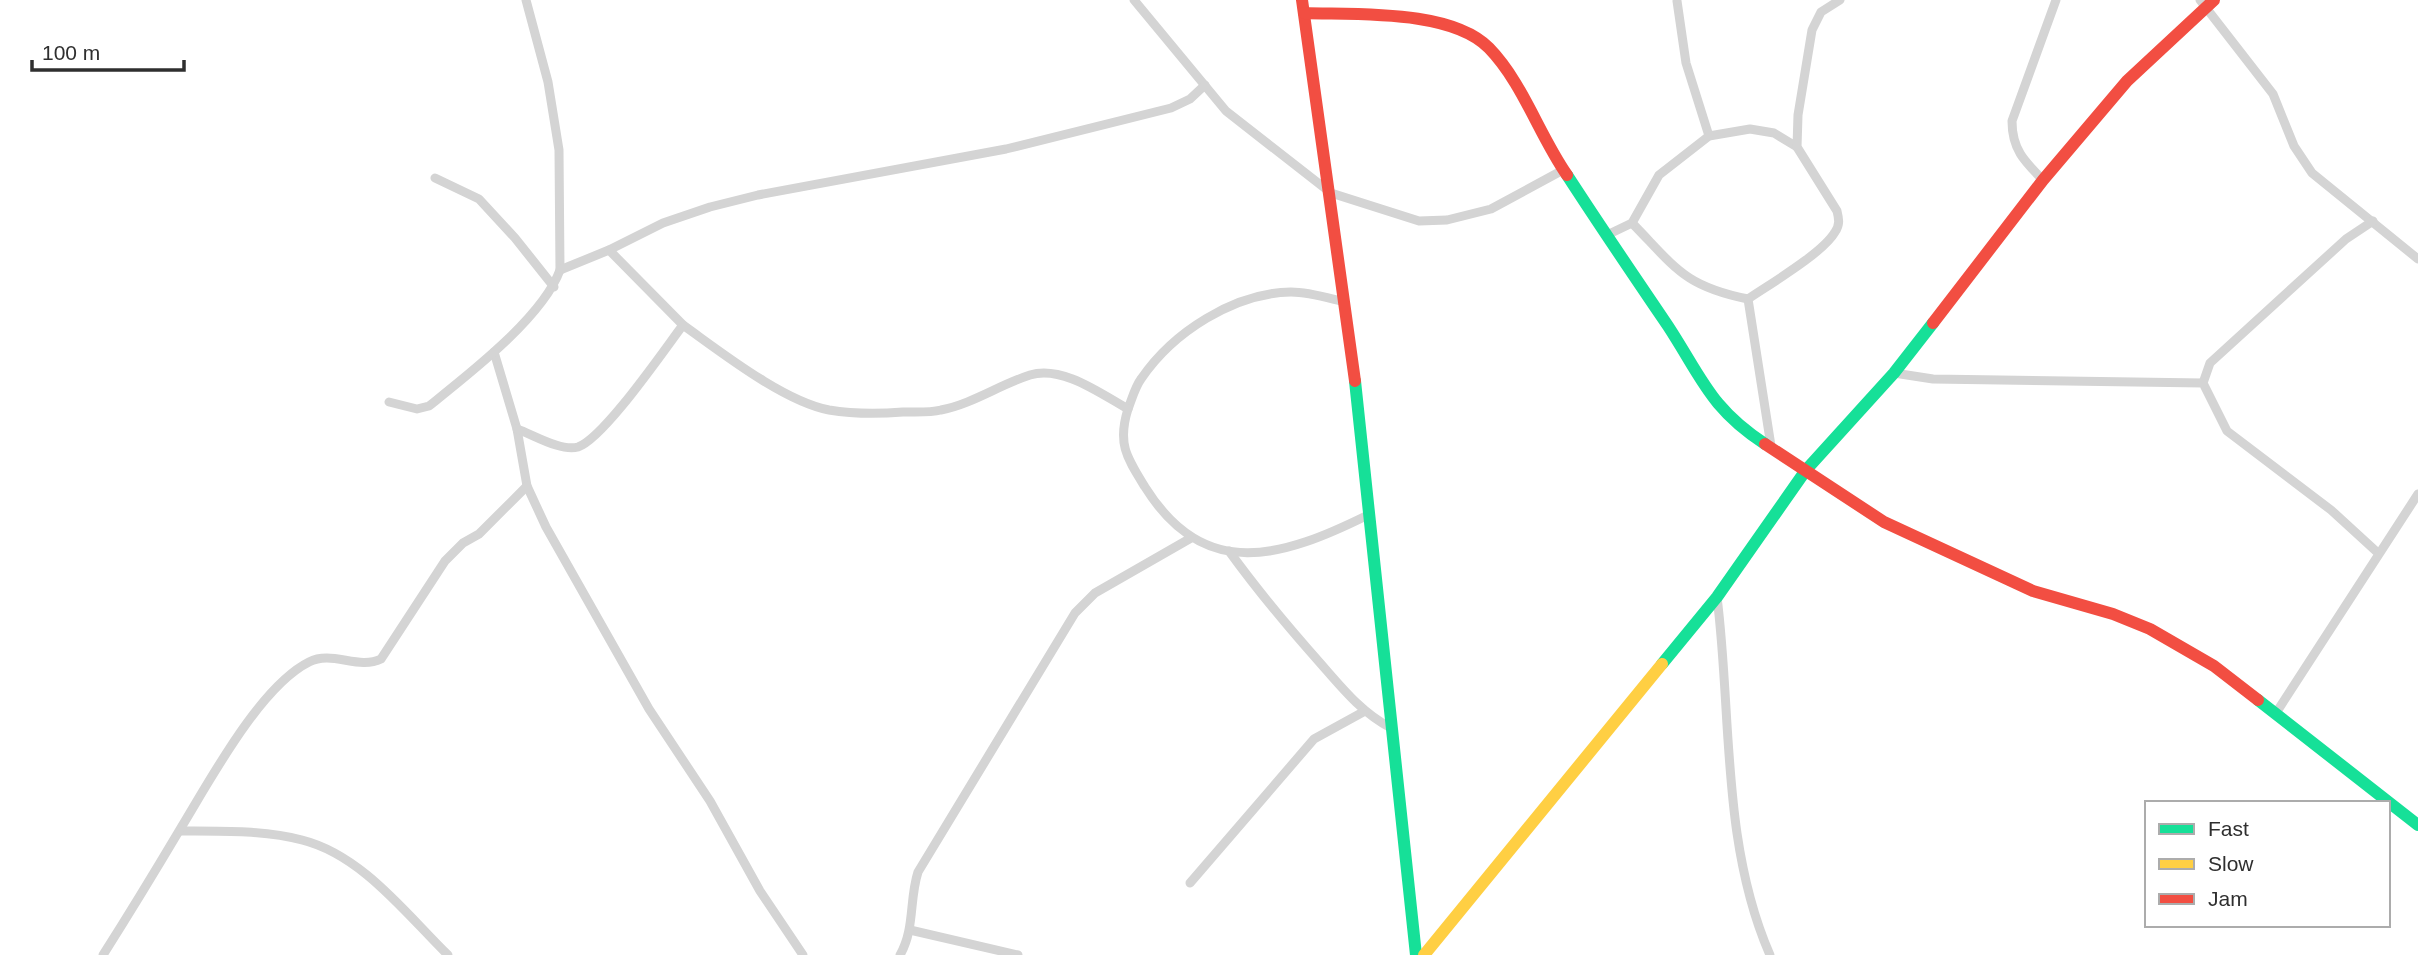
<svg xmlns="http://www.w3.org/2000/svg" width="2418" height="955" viewBox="0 0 2418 955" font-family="Arial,sans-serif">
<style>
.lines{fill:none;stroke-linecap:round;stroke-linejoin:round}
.street{stroke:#d4d4d4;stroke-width:9}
.fast{stroke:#16e098;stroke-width:12}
.slow{stroke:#ffcf43;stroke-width:12}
.jam{stroke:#f24e42;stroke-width:12}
</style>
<rect width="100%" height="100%" fill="#fff"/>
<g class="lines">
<g class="street">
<polyline points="1134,0 1226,111 1331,193 1419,221 1447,220 1491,209 1563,170"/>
<polyline points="2200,0 2273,94 2294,146 2312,173 2418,259"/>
<polyline points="1677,1 1686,63 1709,136"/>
<polyline points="435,178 479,199 515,238 554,287"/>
<path d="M 2043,180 C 2024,161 2012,149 2012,121 L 2056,0"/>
<path d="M 1632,223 C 1676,268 1684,286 1748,299"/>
<polyline points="1607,235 1632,223 1659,175 1709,136 1750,129 1774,133 1797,147"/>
<polyline points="609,250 663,223 710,207 758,195 1006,149 1171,108 1190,99 1205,85"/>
<path d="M 683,325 C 721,352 783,401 829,410 C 853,414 879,414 903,412 C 916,412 929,413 941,410 C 972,404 999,385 1030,375 C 1062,365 1101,394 1128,409 C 1132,399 1135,387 1141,379 C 1173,332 1234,293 1291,292 C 1309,292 1328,298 1345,302"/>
<polyline points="494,352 517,429 527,486 546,527 649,709 710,801 760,891 803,955"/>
<polyline points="1894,373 1933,379 2203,383 2227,431 2331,510 2378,553"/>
<polyline points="2203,383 2210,363 2346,239 2373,221"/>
<path d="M 389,402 L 417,409 L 429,406 C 469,374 543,317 560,270 L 559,150 L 548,82 L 526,0"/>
<path d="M 1128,409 C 1117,444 1127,458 1145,487 C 1205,583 1283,557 1368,515"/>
<path d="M 517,429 C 532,434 561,452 578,447 C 604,438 664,350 683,325 L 609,250 L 560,270"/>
<path d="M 1771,446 L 1748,299 C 1770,284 1823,253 1835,232 C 1840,225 1839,219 1837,211 L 1797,147 L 1798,115 L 1812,30 L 1821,12 L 1840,0"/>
<path d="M 1229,551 C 1258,591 1288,627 1321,664 C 1342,688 1362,713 1391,728"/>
<path d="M 1717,597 C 1732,715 1721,843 1770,955"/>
<polyline points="2276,713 2418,494"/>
<path d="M 180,831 C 219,831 264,830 302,840 C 362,855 406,914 448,955"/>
<polyline points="1190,883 1314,739 1365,711"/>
<polyline points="910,930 1018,955"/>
<path d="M 103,955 C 129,914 154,873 179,831 C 208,784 259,687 309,662 C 332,650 358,670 381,659 L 445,561 L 463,543 L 479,534 L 527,486"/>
<path d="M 900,955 C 915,929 909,900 918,872 L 1075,613 L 1095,593 L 1191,538"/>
</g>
<g class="fast">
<path d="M 1567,175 C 1600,226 1634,276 1668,326 C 1702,378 1710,408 1765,444"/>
<polyline points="1355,381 1416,955"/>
<polyline points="1662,664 1717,597 1806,470 1894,373 1933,323"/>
<polyline points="2258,700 2418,825"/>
</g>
<polyline class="slow" points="1424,955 1662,664"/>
<g class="jam">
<polyline points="1302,0 1355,381"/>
<path d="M 1304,13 C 1355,15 1451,9 1489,48 C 1523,83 1539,135 1567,175"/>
<polyline points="1933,323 2043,180 2127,81 2214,0"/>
<polyline points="1765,444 1884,522 2033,591 2113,614 2150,629 2214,666 2258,700"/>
</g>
</g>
<rect x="2145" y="801" width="245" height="126" fill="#ffffff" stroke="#acacac" stroke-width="2"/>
<rect x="2159" y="824" width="35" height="10" fill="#16e098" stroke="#acacac" stroke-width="2"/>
<text x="2208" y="836" font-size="21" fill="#2f2f2f">Fast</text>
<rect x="2159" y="859" width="35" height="10" fill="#ffcf43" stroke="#acacac" stroke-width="2"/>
<text x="2208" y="871" font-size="21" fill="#2f2f2f">Slow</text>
<rect x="2159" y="894" width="35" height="10" fill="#f24e42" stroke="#acacac" stroke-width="2"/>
<text x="2208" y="906" font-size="21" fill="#2f2f2f">Jam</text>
<path d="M32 60v10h152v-10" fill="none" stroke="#2f2f2f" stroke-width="3.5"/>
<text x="42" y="60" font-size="21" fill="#2f2f2f" stroke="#ffffff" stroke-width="5" paint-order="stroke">100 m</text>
</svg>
